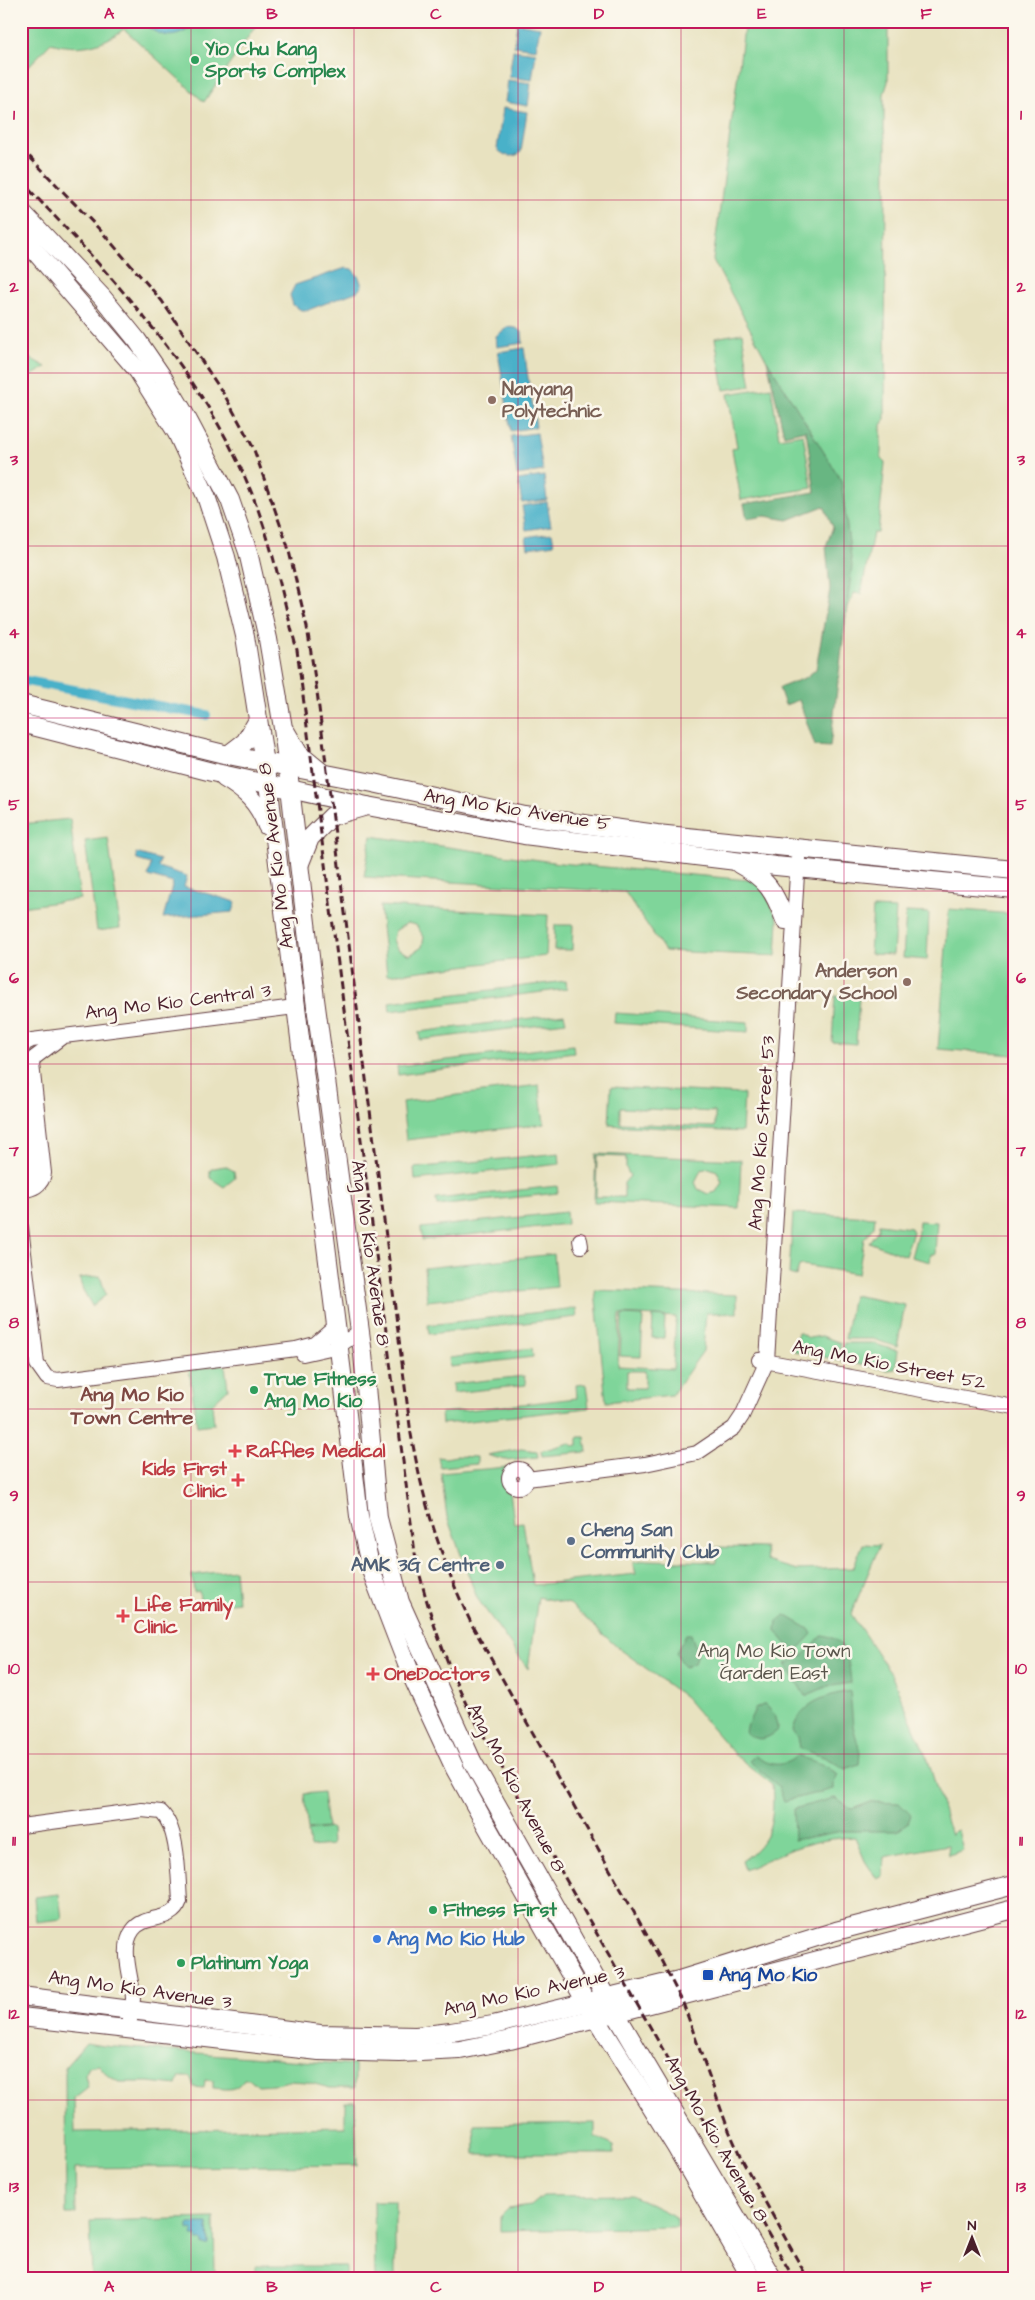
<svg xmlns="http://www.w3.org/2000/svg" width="1035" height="2300" viewBox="0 0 1035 2300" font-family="'Architects Daughter',sans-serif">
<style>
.green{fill:#7fd59a;stroke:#647a62;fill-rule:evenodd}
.forest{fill:#67b682;stroke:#586a56}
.water{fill:#4ab1c9;stroke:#4a687a}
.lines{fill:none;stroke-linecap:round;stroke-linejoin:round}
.canal{stroke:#4ab1c9;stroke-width:10}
.minor-casing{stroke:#623c41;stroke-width:16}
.major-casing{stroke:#623c41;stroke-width:20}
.minor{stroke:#fff;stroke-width:14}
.major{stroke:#fff;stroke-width:18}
.rail{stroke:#4a1f2b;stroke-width:3;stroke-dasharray:8 4;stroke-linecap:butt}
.grid{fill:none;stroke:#c2185b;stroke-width:1;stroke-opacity:0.55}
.leisure-dot{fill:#2e9e5b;stroke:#fbf7ec;stroke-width:2}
.education-dot{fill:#8d6e63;stroke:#fbf7ec;stroke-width:2}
.health-dot{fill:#e0444e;stroke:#fbf7ec;stroke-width:2}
.service-dot{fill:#5c6f8a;stroke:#fbf7ec;stroke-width:2}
.shop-dot{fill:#3f7fe0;stroke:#fbf7ec;stroke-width:2}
.transit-dot{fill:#1a4fb4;stroke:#fbf7ec;stroke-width:2}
.labels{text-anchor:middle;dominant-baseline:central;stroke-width:5;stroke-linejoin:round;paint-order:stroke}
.leisure-label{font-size:19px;font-weight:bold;fill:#27864d;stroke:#fbf7ec;text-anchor:start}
.education-label{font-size:19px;font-weight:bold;fill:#785e54;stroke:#fbf7ec;text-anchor:start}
.street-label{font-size:19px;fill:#4a1f2b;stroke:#fbf7ec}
.health-label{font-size:19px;font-weight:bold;fill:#be3a42;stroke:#fbf7ec;text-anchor:start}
.service-label{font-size:19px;font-weight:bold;fill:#4e5e75;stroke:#fbf7ec;text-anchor:start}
.park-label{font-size:19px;fill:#5a564c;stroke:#fbf7ec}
.shop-label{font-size:19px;font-weight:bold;fill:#366cbe;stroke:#fbf7ec;text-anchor:start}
.transit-label{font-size:19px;font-weight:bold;fill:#164399;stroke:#fbf7ec;text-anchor:start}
.neighbourhood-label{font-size:20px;font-weight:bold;fill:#7d4742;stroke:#fbf7ec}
.neatline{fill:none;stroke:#c2185b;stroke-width:2}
.grid-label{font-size:16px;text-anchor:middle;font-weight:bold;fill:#c2185b}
</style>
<rect width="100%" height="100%" fill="#fbf7ec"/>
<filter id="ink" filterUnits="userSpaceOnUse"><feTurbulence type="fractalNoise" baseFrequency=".02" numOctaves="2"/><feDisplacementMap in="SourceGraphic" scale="10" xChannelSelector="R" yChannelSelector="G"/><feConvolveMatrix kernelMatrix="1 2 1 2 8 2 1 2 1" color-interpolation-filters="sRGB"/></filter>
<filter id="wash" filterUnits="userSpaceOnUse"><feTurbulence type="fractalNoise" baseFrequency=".0096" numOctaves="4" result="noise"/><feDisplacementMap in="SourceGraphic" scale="20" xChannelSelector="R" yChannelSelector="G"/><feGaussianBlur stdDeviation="1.12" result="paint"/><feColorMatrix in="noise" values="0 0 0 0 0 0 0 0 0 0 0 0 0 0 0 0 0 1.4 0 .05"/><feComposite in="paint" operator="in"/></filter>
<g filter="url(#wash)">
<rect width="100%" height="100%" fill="#e8e2c0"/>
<g class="green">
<path d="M 21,21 L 259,21 L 204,102 L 124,29 C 102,46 77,51 51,43 L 21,74 Z"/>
<polygon points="745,21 888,21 888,82 884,94 884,129 886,146 885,419 881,425 881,459 885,463 878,533 873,533 861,594 854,593 838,631 844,504 713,260"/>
<polygon points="742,333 751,386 724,390 715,338"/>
<polygon points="21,353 46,367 21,382"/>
<polygon points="771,387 779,438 803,434 812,488 741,500 732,449 737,447 728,394"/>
<polygon points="70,819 80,899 21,907 21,824"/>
<polygon points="371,836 560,863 760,881 778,920 776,956 665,951 625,892 364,877"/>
<polygon points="108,838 120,928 97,931 85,841"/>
<path d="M 380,906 L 548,915 L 546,956 L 387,975 ZM 407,923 L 416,925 L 424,937 L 422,947 L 410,955 L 397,949 L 393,940 L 395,931 Z"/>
<polygon points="873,908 896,909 893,955 870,954"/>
<polygon points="949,909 1014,914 1014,1055 938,1049"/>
<polygon points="906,912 929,913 927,960 903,958"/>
<polygon points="555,925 573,925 572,950 554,950"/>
<polygon points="566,981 567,989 390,1011 389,1002"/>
<polygon points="835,996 859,998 856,1044 832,1042"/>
<polygon points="615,1013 748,1022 748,1032 614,1023"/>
<polygon points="564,1014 566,1022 420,1040 419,1032"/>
<polygon points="573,1045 574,1052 398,1075 397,1066"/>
<polygon points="539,1085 544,1124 406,1140 402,1102"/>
<path d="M 611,1087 L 744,1094 L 742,1132 L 609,1125 ZM 620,1108 L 715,1112 L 715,1127 L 620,1123 Z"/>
<polygon points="559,1153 560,1164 415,1180 414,1168"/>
<path d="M 596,1154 L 741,1160 L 739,1208 L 594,1202 ZM 597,1156 L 626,1157 L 626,1168 L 630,1176 L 624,1183 L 624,1197 L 596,1197 ZM 709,1168 L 717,1171 L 722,1182 L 716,1192 L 708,1194 L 698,1189 L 695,1182 L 701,1170 Z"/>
<polygon points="225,1166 234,1171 235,1178 224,1187 210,1178 210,1170 214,1168"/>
<polygon points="557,1186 558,1193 437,1206 436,1199"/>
<polygon points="566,1212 567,1224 422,1240 421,1228"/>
<polygon points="793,1213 875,1217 874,1226 864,1239 858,1274 803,1265 799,1266 796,1276 789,1274"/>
<polygon points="919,1221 937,1222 935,1254 931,1254 930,1262 911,1257 918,1231"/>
<polygon points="879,1224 911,1228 913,1232 905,1256 869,1242 878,1230"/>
<polygon points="554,1254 557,1287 427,1301 424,1268"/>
<polygon points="100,1276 106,1295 92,1306 83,1290 79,1278"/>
<path d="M 595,1290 L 737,1295 L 737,1313 L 706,1313 L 703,1351 L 672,1395 L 606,1402 ZM 620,1314 L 676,1317 L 673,1369 L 618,1366 ZM 627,1371 L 645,1371 L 645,1388 L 627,1388 Z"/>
<polygon points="853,1295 905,1305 897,1347 873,1339 845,1339"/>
<polygon points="576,1308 577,1317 429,1334 428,1325"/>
<polygon points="622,1315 643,1316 641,1357 620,1356"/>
<polygon points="653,1316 665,1317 664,1338 652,1338"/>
<polygon points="798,1332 809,1338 822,1336 841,1343 838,1360 794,1351"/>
<polygon points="844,1343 872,1343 898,1351 895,1369 888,1370 841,1361"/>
<polygon points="532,1348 533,1357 450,1367 449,1358"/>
<polygon points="225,1365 228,1389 212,1404 214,1424 197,1426 189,1369"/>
<polygon points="524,1376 526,1385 453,1393 452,1384"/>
<polygon points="586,1384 589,1408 442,1424 441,1413 577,1398 576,1385"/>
<polygon points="578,1437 585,1437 587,1452 542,1456 541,1451 569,1443 573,1446 578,1445"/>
<polygon points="521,1449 537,1451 538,1457 505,1460 487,1455"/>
<polygon points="456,1456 477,1457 477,1464 440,1467 438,1457 446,1458"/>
<path d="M 507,1467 L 514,1523 L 523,1522 L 533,1585 L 636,1574 L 633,1563 L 647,1560 L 716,1562 L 716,1547 L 765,1548 L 767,1561 L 797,1570 L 853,1568 L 863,1544 L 880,1545 L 851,1614 L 891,1674 L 928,1760 L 951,1836 L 953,1832 L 958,1830 L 963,1850 L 949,1855 L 948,1845 L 884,1857 L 883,1876 L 877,1879 L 865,1861 L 855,1837 C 809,1839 786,1851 745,1870 L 742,1861 C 772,1841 775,1818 772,1784 L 735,1755 L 685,1697 L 617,1647 L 570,1604 L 538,1597 L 528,1669 L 477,1598 L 447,1517 L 441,1473 Z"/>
<polygon points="235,1570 238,1602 201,1607 199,1591 194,1592 192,1575"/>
<polygon points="323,1792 327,1828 308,1830 304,1794"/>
<polygon points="331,1828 332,1845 310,1847 308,1831"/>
<polygon points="59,1894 62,1919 36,1922 34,1897"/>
<path d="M 86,2043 L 103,2046 L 355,2065 L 355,2088 L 330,2088 L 307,2082 L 288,2081 L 273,2085 L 258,2086 L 250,2079 L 244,2079 C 235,2092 228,2089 213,2088 L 213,2081 L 205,2080 L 204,2088 L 194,2087 L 190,2077 L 180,2077 L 177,2085 L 149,2082 L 119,2082 L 109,2077 L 99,2065 L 89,2067 L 85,2075 L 88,2087 L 74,2098 L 75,2132 L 345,2127 L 345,2102 L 355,2102 L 357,2165 L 75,2168 L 76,2214 L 66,2214 L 65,2067 Z"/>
<polygon points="595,2123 595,2137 613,2146 614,2154 475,2154 474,2125"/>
<polygon points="632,2195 676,2217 676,2227 500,2231 500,2217 508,2209 531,2206 543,2196"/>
<polygon points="374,2201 395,2201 395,2279 375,2279"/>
<polygon points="214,2218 215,2275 231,2275 231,2279 92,2279 90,2221"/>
<polygon points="255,2266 346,2266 346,2279 240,2279 240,2274 255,2274"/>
</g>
<g class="forest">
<polygon points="767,360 841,480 852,566 830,747 815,746 799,700 785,705 779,688 807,677 816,669 830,589 826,546 833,527 824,506 788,520 765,516 747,519 744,504 815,492 806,430 784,435"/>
<polygon points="785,1615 809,1629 812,1634 798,1649 787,1645 776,1631 777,1621"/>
<polygon points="686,1634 691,1634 698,1654 694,1663 685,1667 676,1653"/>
<path d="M 822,1635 C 847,1638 849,1662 851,1683 L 826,1687 L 805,1696 L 786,1664 L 805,1654 Z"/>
<path d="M 850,1691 L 853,1726 L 860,1752 L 859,1764 L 845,1769 L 826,1758 L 800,1748 L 798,1737 L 793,1730 C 801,1702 824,1696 850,1691 Z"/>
<path d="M 765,1704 L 774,1714 L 778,1730 C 767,1740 757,1742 746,1733 C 747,1724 751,1718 755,1709 Z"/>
<path d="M 755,1756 C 771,1766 782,1768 797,1756 L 822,1764 L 838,1774 L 834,1782 L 834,1789 L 784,1801 L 778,1786 L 749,1761 Z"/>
<polygon points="835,1798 852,1809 871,1802 899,1803 911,1815 908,1823 898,1831 842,1831 794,1840 793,1809"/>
</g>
<g class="water">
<path d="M 147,21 L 191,21 L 193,25 C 179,39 163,39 148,27 Z"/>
<polygon points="517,23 540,27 536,49 514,46"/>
<polygon points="513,50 536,53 532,80 509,77"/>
<polygon points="508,80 531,83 528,106 505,102"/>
<path d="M 503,108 L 527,112 L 521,152 C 513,159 504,156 497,149 Z"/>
<polygon points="346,268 352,269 359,277 362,286 358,291 308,310 301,310 293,305 290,295 295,285"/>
<polygon points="508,327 516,328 522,332 523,343 497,347 496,336"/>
<polygon points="524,348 529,385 504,389 498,352"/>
<polygon points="530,390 536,427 511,431 505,394"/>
<polygon points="537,433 543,471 517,475 511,436"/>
<polygon points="544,476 547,500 522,503 518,480"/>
<polygon points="547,502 551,526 526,530 522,506"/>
<polygon points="552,533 554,544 528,548 526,537"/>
<polygon points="136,853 160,860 158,867 187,876 184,887 236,902 233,912 163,918 173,883 148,876 151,864 137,860"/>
<polygon points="188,2224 208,2224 209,2245 203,2245 203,2241 198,2240 197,2236 192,2236 192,2230 188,2230"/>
</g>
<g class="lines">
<polyline class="canal" points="21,680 206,715"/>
</g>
</g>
<g filter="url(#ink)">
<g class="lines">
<defs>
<g id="minor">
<polyline points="21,1053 24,1044 32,1040 295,1007"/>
<polyline points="21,1087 32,1170 30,1176 21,1185"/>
<path d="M 21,1191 C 33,1189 42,1186 44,1173 L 32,1064 L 34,1058 L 62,1037"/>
<polyline points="21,1227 37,1364 47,1378 58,1380 296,1349 315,1344 336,1326"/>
<polyline points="580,1240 581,1246"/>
<polyline points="303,1354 339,1346 359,1332"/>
<polyline points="759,1360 1014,1407"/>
<circle cx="518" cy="1478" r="9"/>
<polyline points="527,1479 645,1464 697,1453 734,1428 742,1416 767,1361 798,858"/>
<path d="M 21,1826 L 142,1810 L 161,1812 C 179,1829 178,1876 180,1901 C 172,1924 145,1913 133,1930 C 119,1949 133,1978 133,1999 C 132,2009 130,2020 128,2030"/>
</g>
<g id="major">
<polyline points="21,211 102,297 137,340 163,378 184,413 230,500 248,552 268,639 283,728 315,999 363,1354 378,1518 400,1602 472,1761 606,1997 773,2279"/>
<polyline points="21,235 138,371 177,433 206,496 226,557 245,636 268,783 344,1389 359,1516 372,1573 410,1672 455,1769 481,1816 586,2002 676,2147 752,2279"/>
<polyline points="21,704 228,755 373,783 525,816 657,834 1014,870"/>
<polyline points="21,723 212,772 367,806 524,835 776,866 1014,889"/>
<polyline points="286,732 299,754 321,772"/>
<polyline points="228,755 245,742 258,720"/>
<path d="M 224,778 C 246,791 258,802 267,826"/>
<polyline points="300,863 310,838 332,816 367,806"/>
<path d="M 739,864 C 767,879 774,891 785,920"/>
<polyline points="21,1996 320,2034 416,2036 451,2032 493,2025 679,1980 836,1931 1014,1885"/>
<polyline points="21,2017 319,2051 400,2053 460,2050 510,2040 596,2018 1014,1909"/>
</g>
</defs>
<use href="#minor" class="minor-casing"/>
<use href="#major" class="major-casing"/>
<use href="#minor" class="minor"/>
<use href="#major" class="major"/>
<g class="rail">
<path d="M 21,148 L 101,231 L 162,301 L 225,396 L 253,447 L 288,547 L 307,627 L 317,692 L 411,1434 C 423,1503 442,1562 472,1625 L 662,1962 L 683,2003 L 727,2126 L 742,2160 L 808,2279"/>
<path d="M 21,181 C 117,281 215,385 261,518 C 276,561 285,607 297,650 L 415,1553 C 426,1607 444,1658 468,1708 L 794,2279"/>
</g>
</g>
</g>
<path class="grid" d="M 191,21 L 191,2279M 354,21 L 354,2279M 518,21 L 518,2279M 681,21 L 681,2279M 844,21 L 844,2279M 21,200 L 1014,200M 21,373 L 1014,373M 21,546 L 1014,546M 21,718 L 1014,718M 21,891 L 1014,891M 21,1064 L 1014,1064M 21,1236 L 1014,1236M 21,1409 L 1014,1409M 21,1582 L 1014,1582M 21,1754 L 1014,1754M 21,1927 L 1014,1927M 21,2100 L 1014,2100"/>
<g class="leisure-dot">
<circle cx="195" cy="60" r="5"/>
<circle cx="254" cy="1390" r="5"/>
<circle cx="433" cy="1910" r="5"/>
<circle cx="181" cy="1963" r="5"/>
</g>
<g class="education-dot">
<circle cx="492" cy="400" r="5"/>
<circle cx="907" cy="982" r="5"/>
</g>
<g class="health-dot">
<path d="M232.5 1443.5h5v5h5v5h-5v5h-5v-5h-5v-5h5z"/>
<path d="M235.5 1472.5h5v5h5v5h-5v5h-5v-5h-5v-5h5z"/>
<path d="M120.5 1608.5h5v5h5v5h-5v5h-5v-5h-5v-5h5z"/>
<path d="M370.5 1666.5h5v5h5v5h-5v5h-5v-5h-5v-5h5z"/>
</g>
<g class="service-dot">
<circle cx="571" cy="1541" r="5"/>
<circle cx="500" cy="1565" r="5"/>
</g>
<circle class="shop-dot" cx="377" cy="1939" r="5"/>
<rect class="transit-dot" x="702" y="1969" width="12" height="12" rx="2.5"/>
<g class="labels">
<g class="leisure-label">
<text x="205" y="49">Yio Chu Kang<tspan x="205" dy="22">Sports Complex</tspan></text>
<text x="264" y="1379">True Fitness<tspan x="264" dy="22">Ang Mo Kio</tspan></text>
<text x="443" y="1910">Fitness First</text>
<text x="191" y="1963">Platinum Yoga</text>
</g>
<g class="education-label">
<text x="502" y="389">Nanyang<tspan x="502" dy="22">Polytechnic</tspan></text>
<text x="897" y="971" text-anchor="end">Anderson<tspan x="897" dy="22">Secondary School</tspan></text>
</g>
<g class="street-label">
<text transform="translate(517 810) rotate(9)">Ang Mo Kio Avenue 5</text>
<text transform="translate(276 856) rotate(-97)">Ang Mo Kio Avenue 8</text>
<text transform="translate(178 1002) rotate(-7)">Ang Mo Kio Central 3</text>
<text transform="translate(762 1133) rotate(-86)">Ang Mo Kio Street 53</text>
<text transform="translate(370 1253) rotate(82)">Ang Mo Kio Avenue 8</text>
<text transform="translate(889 1365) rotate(11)">Ang Mo Kio Street 52</text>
<text transform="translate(516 1788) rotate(62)">Ang Mo Kio Avenue 8</text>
<text transform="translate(140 1990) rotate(8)">Ang Mo Kio Avenue 3</text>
<text transform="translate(534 1991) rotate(-12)">Ang Mo Kio Avenue 3</text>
<text transform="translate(716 2139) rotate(60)">Ang Mo Kio Avenue 8</text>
</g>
<g class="health-label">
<text x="246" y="1451">Raffles Medical</text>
<text x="227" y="1469" text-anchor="end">Kids First<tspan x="227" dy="22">Clinic</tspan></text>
<text x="134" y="1605">Life Family<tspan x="134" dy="22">Clinic</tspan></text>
<text x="384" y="1674">OneDoctors</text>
</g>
<g class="service-label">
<text x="581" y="1530">Cheng San<tspan x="581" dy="22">Community Club</tspan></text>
<text x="490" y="1565" text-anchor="end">AMK 3G Centre</text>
</g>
<g class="park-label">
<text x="774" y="1651">Ang Mo Kio Town<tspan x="774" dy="22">Garden East</tspan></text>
</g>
<g class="shop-label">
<text x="387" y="1939">Ang Mo Kio Hub</text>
</g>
<g class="transit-label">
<text x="719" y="1975">Ang Mo Kio</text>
</g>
<g class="neighbourhood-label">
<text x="132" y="1395">Ang Mo Kio<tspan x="132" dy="23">Town Centre</tspan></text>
</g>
</g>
<rect width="1035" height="2300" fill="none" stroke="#fbf7ec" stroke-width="55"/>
<g transform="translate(972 2238)" stroke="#fbf7ec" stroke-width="4" paint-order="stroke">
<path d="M0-4L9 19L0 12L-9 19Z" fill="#4a1f2b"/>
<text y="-8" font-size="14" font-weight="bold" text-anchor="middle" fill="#4a1f2b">N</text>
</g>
<rect x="28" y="28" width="980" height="2244" class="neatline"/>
<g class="grid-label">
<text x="109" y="19">A</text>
<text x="272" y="19">B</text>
<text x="436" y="19">C</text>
<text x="599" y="19">D</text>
<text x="762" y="19">E</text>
<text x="926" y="19">F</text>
<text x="14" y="120">1</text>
<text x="1021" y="120">1</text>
<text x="14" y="292">2</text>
<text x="1021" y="292">2</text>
<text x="14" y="465">3</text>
<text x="1021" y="465">3</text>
<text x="14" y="638">4</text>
<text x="1021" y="638">4</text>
<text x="14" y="810">5</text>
<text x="1021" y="810">5</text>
<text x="14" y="983">6</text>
<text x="1021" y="983">6</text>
<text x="14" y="1156">7</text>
<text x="1021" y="1156">7</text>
<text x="14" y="1328">8</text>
<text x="1021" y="1328">8</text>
<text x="14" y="1501">9</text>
<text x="1021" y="1501">9</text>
<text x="14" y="1674">10</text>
<text x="1021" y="1674">10</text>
<text x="14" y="1846">11</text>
<text x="1021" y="1846">11</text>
<text x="14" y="2019">12</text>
<text x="1021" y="2019">12</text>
<text x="14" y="2192">13</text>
<text x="1021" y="2192">13</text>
<text x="109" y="2292">A</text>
<text x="272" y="2292">B</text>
<text x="436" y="2292">C</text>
<text x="599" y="2292">D</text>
<text x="762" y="2292">E</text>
<text x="926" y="2292">F</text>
</g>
</svg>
